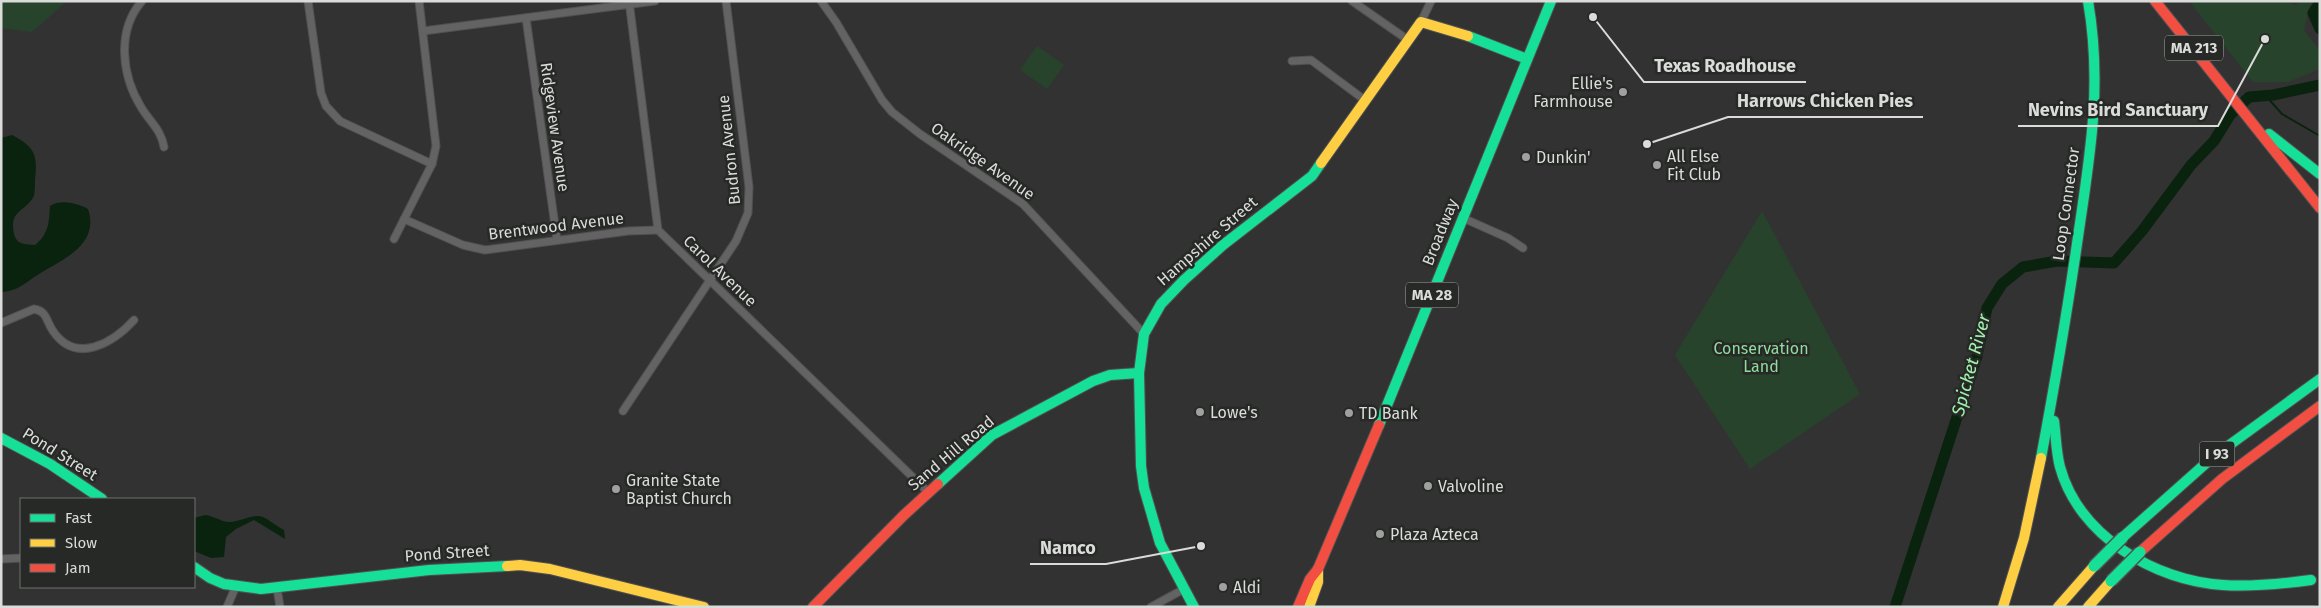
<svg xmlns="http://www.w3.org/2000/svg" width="2321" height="608" viewBox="0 0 2321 608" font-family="'Fira Sans',sans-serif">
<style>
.green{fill:#27432c}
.water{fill:#0a230f}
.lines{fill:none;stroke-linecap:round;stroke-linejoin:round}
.stream{stroke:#0a230f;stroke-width:2}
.river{stroke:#0a230f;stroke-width:11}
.street-casing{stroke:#505150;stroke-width:9}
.fast-casing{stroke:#505150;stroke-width:12}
.slow-casing{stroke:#505150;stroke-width:12}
.jam-casing{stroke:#505150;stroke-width:12}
.street{stroke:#626362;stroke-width:7}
.fast{stroke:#16e098;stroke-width:10}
.slow{stroke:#ffcf43;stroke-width:10}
.jam{stroke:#f24e42;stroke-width:10}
.fast-bridge-casing{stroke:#505150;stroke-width:14;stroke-linecap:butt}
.fast-bridge{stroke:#16e098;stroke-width:11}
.poi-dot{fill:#9fa09f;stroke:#272927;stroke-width:2}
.labels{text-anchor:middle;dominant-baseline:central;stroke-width:5;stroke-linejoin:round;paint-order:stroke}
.shield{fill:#272927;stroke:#a4a6a4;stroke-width:1}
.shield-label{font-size:15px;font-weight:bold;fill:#dadcda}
.poi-label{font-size:16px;fill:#dadcda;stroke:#272927;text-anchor:start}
.street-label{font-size:16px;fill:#dadcda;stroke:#272927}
.park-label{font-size:16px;fill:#8fdd9c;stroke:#272927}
.water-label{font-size:18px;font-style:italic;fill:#a1f0ad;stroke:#272927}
.leader{fill:none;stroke:#dadcda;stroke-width:2}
.callout-dot{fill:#dadcda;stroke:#272927;stroke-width:2}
.callout-label{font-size:18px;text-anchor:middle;font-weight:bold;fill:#dadcda;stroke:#272927;stroke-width:5;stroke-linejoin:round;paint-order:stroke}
</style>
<rect width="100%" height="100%" fill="#323232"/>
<g class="green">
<polygon points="1,1 67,1 32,32 1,28"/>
<polygon points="2189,1 2285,1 2295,5 2301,1 2313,1 2309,8 2304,30 2320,51 2320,69 2288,82 2253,82"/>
<polygon points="1037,46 1064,65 1047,89 1020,70"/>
<polygon points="1762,211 1860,394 1750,469 1675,355"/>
</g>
<g class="water">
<path d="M 12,135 C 35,147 38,155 35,180 C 35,185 35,192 34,196 C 25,213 9,209 14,234 C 17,245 25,244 35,245 C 49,234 49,222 50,206 C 61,199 77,203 88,209 C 100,245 63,259 39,274 C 26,282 17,292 1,292 L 1,138 Z"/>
<path d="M 205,515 C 214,516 220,521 228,522 C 239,523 253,513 263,517 C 270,520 276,526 284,530 L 285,539 L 254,520 L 236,529 L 226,537 L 224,557 L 211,558 L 194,551 L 194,518 Z"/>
</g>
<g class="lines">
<g class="stream">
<polyline points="2265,95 2282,114 2320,136"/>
<polyline points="2314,607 2320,605"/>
</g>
<g class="river">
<polyline points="2320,3 2313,13 2320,29"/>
<polyline points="1895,607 1977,356 1987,308 2002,284 2023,267 2057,261 2114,263 2142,231 2191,165 2214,141 2230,115 2249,97 2273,95 2320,85"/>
</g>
<defs>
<g id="street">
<path d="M 142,1 C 116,31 122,76 141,107 C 149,121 161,129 164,147"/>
<polyline points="308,1 321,93 326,106 340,121 432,164"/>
<polyline points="629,1 658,230 928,492"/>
<polyline points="821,1 836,22 882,100 892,112 920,134 1023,204 1144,334"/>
<polyline points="1352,1 1408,40"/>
<polyline points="526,18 557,240"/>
<polyline points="1421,22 1431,1"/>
<polyline points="423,31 655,1"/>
<polyline points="1292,61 1311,60 1366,101"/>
<polyline points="1463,218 1508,238 1523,248"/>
<polyline points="404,219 463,245 485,250 628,231 658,230"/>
<polyline points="394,239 432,164 436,146 419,1"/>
<path d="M 1,323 L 34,309 C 47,311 46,321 53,331 C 76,365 113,343 134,320"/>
<polyline points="623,411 736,241 748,213 749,187 726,1"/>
<polyline points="1,559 21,558"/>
<polyline points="277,588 280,607"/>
<polyline points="227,607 236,586"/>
<polyline points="1151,607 1184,589"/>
</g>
<g id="fast">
<polyline points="1468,36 1527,59"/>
<polyline points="2269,134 2320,174"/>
<path d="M 2054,421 C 2056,436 2056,452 2060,467 C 2079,536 2155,581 2223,585 C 2253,587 2281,584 2311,580"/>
<polyline points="1379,425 1551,1"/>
<polyline points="1,438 50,464 102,499"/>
<path d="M 2041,458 C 2055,383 2068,307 2079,230 C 2091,150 2102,82 2088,1"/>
<polyline points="938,484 992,435 1093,381 1110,375 1139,373"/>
<polyline points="2123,537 2213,457 2320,379"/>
<polyline points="194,567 210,578 224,584 261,589 429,570 507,566"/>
<polyline points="1194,607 1160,543 1144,488 1141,466 1139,373 1144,334 1161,304 1184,280 1223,245 1312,176 1321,163"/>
</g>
<g id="slow">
<polyline points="1321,163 1421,22 1468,36"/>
<polyline points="507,566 520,565 550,569 704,607"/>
<polyline points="1309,607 1318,582 1318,569"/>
<polyline points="2003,607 2024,538 2041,458"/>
<polyline points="2058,607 2094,566"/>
<polyline points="2088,607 2111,581"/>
</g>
<g id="jam">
<polyline points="2155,1 2320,208"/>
<polyline points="2140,552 2222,479 2320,406"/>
<polyline points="813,607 904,515 938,484"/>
<polyline points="1298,607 1310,579 1318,569 1379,425"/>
</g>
</defs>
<use href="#street" class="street-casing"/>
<use href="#fast" class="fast-casing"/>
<use href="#slow" class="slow-casing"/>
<use href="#jam" class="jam-casing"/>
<use href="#street" class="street"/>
<use href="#fast" class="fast"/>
<use href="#slow" class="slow"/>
<use href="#jam" class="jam"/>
<defs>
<g id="fast-bridge">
<polyline points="2094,566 2123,537"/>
<polyline points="2111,581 2140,552"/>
</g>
</defs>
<use href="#fast-bridge" class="fast-bridge-casing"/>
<use href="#fast-bridge" class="fast-bridge"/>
</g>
<g class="poi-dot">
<circle cx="1623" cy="92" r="5"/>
<circle cx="1526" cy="157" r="5"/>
<circle cx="1657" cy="165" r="5"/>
<circle cx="1200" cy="412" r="5"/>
<circle cx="1349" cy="413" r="5"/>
<circle cx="1428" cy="486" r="5"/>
<circle cx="616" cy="489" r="5"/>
<circle cx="1380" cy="534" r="5"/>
<circle cx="1223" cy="587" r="5"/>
</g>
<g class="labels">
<g class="shield">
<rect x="2165" y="35.5" width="58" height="25" rx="4"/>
<rect x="1406" y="282.5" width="52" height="25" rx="4"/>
<rect x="2199.5" y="441.5" width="35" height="25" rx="4"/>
</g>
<g class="shield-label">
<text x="2194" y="48">MA 213</text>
<text x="1432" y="295">MA 28</text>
<text x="2217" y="454">I 93</text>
</g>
<g class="poi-label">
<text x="1613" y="83" text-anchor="end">Ellie's<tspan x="1613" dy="18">Farmhouse</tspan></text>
<text x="1667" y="156">All Else<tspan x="1667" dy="18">Fit Club</tspan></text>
<text x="1536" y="157">Dunkin'</text>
<text x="1210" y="412">Lowe's</text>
<text x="1359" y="413">TD Bank</text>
<text x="626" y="480">Granite State<tspan x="626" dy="18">Baptist Church</tspan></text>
<text x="1438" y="486">Valvoline</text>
<text x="1390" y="534">Plaza Azteca</text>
<text x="1233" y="587">Aldi</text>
</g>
<g class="street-label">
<text transform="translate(555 127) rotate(82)">Ridgeview Avenue</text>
<text transform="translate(729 150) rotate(-96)">Budron Avenue</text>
<text transform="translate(983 161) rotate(35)">Oakridge Avenue</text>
<text transform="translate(2066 204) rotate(-82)">Loop Connector</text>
<text transform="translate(556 226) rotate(-7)">Brentwood Avenue</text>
<text transform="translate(1440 232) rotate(-68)">Broadway</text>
<text transform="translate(1207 241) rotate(-41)">Hampshire Street</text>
<text transform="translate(720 271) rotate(44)">Carol Avenue</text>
<text transform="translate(951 453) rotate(-40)">Sand Hill Road</text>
<text transform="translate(60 454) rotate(32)">Pond Street</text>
<text transform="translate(447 553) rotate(-4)">Pond Street</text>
</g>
<g class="park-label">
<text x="1761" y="348">Conservation<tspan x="1761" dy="18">Land</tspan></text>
</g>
<g class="water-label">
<text transform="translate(1971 365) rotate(-75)">Spicket River</text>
</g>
</g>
<path class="leader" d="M1593 17L1644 82H1806M1647 144L1728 117H1923M2265 39L2218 126H2018M1201 546L1106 564H1030"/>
<g class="callout-dot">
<circle cx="1593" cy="17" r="5"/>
<circle cx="1647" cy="144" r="5"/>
<circle cx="2265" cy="39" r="5"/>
<circle cx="1201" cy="546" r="5"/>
</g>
<g class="callout-label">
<text x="1725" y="72">Texas Roadhouse</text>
<text x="1825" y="107">Harrows Chicken Pies</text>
<text x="2118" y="116">Nevins Bird Sanctuary</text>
<text x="1068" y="554">Namco</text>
</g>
<rect width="2321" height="608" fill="none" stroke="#dadcda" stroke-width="5"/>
<rect x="20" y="498" width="175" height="90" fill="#272927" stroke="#6f716f"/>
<rect x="30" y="514" width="25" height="8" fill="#16e098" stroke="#6f716f"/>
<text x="65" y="523" font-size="15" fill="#dadcda">Fast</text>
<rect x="30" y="539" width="25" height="8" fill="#ffcf43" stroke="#6f716f"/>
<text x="65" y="548" font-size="15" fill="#dadcda">Slow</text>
<rect x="30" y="564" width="25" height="8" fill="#f24e42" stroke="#6f716f"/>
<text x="65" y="573" font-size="15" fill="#dadcda">Jam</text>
</svg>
